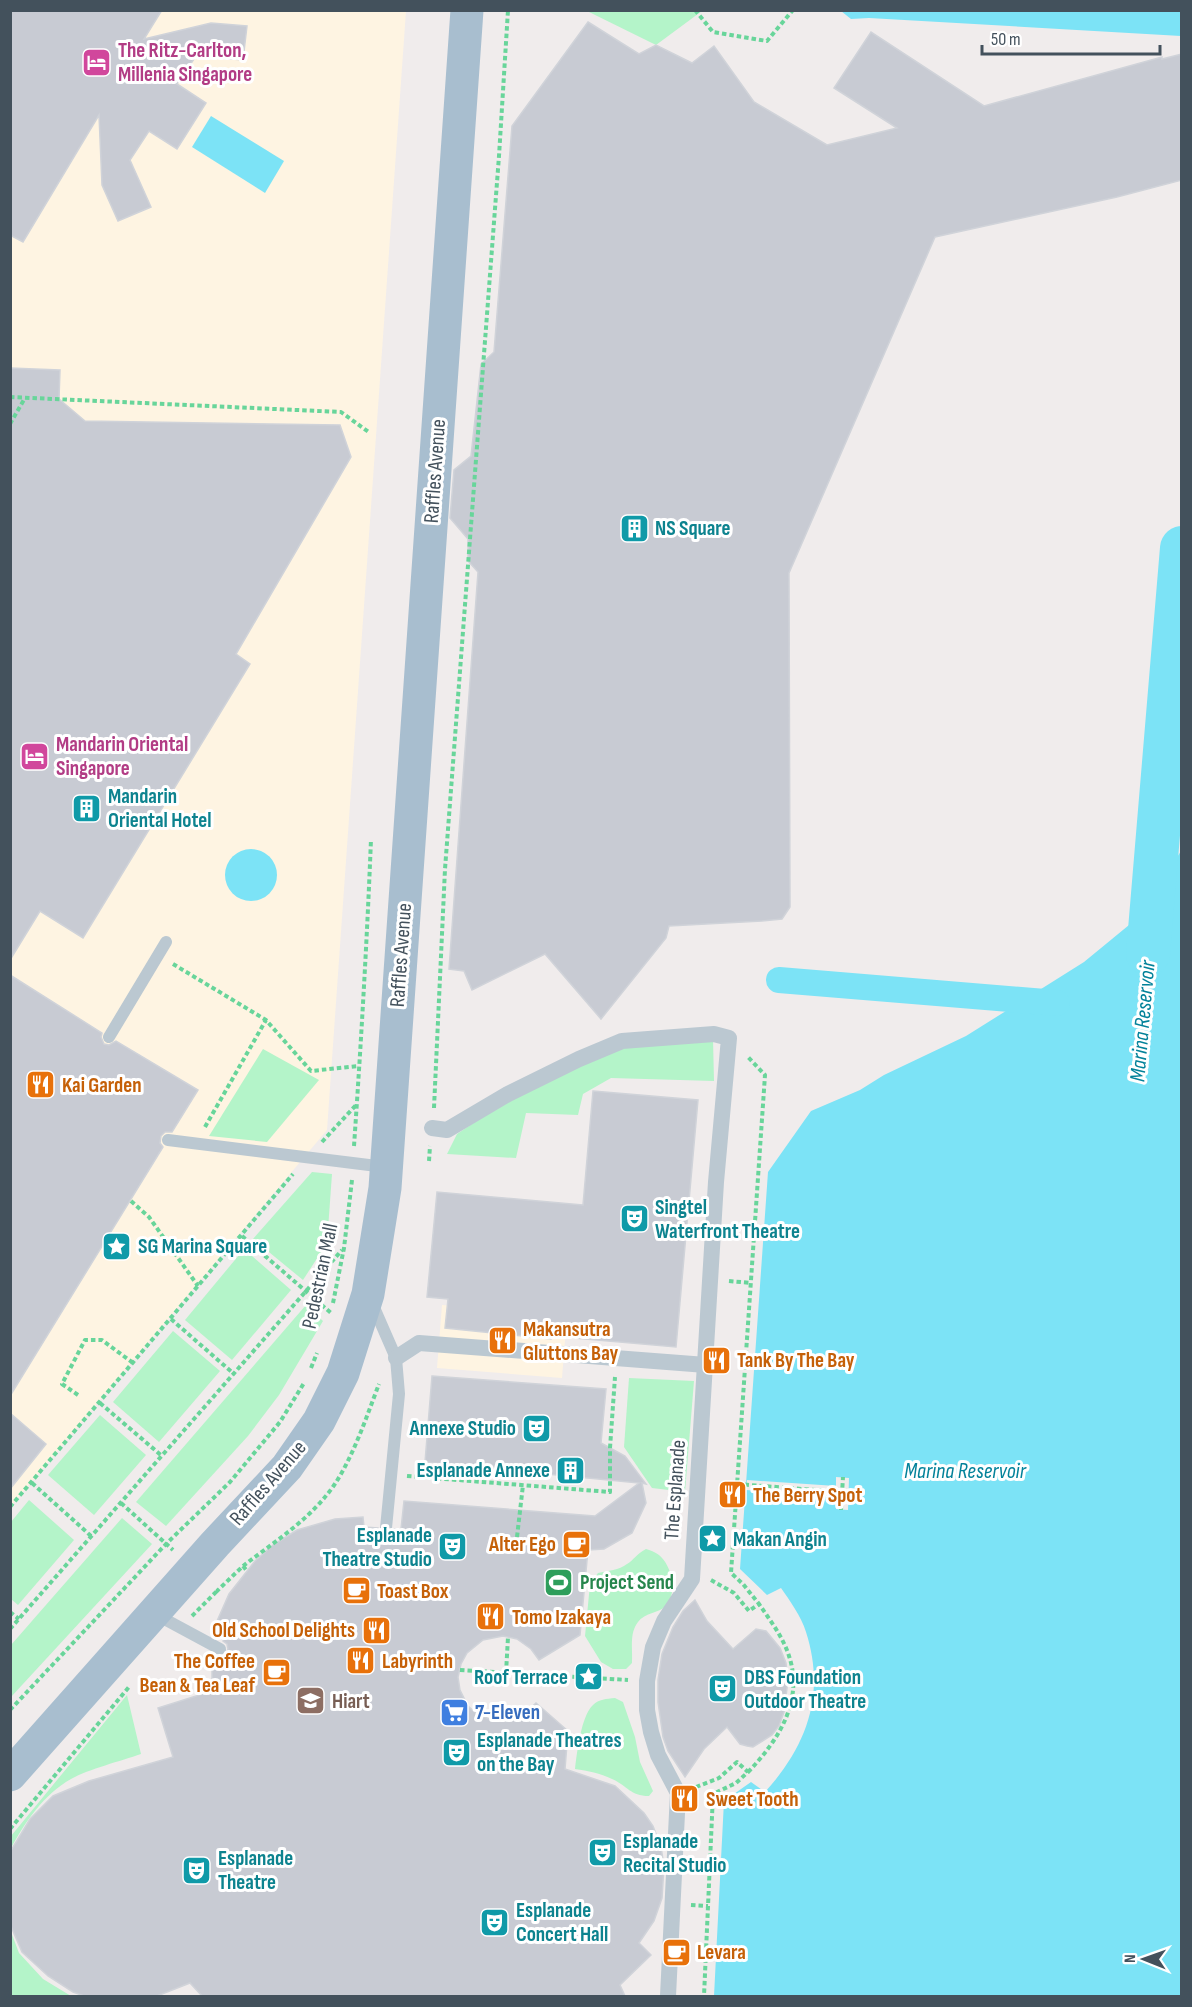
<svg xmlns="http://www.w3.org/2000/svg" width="1192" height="2007" viewBox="0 0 1192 2007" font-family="'Sofia Sans Condensed',sans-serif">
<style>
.commercial{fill:#fef4e2}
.green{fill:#b4f4c9}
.water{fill:#7ce3f6}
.pier{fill:#f0ecec}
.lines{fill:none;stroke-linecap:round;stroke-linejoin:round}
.canal{stroke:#7ce3f6;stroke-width:26}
.river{stroke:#7ce3f6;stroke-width:44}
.building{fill:#c8cbd3;stroke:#d0d3d9;stroke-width:1.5}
.path{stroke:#68d59a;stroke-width:4;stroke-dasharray:4.5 3;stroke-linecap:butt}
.service{stroke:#bbc8d1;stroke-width:12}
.pedestrian{stroke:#bbc8d1;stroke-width:16}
.primary{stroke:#a8becf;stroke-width:33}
.labels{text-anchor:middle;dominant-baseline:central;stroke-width:6;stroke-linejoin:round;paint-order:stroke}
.hotel-label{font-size:21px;font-weight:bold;fill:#b23c85;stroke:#fff;text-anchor:start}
.street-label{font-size:21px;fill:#43515c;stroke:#fff}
.culture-label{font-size:21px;font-weight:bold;fill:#0d838f;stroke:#fff;text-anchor:start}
.food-label{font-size:21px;font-weight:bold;fill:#c56008;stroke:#fff;text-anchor:start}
.leisure-label{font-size:21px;font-weight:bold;fill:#27864d;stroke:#fff;text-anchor:start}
.education-label{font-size:21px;font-weight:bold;fill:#785e54;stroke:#fff;text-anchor:start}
.shop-label{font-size:21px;font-weight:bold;fill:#366cbe;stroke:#fff;text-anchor:start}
.water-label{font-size:22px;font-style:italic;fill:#03829a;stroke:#fff}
</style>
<rect width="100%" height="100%" fill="#f0ecec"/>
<g class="commercial">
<polygon points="11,11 406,11 327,1130 11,1506"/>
<polygon points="442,1305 567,1315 562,1378 437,1368"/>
</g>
<g class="green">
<polygon points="587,11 702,11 656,45"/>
<polygon points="713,1039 714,1081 611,1078 583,1094 578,1115 526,1113 516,1158 447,1154 457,1134 518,1093 585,1059 637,1044"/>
<polygon points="263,1049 319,1080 267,1142 209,1136"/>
<polygon points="312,1172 332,1174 327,1243 303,1280 253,1239"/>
<polygon points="244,1249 291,1290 232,1360 185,1320"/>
<polygon points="306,1305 323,1321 279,1395 248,1436 166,1526 136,1502"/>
<polygon points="173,1331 220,1371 159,1442 113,1402"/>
<polygon points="629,1378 694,1381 685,1492 652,1488 624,1447"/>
<polygon points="100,1415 146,1455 94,1515 48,1475"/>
<polygon points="29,1500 74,1540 18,1605 11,1599 11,1522"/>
<polygon points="122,1518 152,1544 11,1697 11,1645"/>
<path d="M 646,1549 C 650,1550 655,1552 659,1555 C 672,1566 678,1592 666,1606 C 659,1613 644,1613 638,1622 C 629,1634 633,1648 632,1663 L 626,1669 L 613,1669 L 601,1662 L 585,1636 L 590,1584 L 598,1573 C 608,1571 619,1570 627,1564 C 634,1560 636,1554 646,1549 Z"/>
<path d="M 127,1695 L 141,1754 C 121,1761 89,1769 71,1779 C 43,1795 26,1821 11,1848 L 11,1836 Z"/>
<path d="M 615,1698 L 623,1702 L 635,1737 L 640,1762 L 653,1791 L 649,1796 C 630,1796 628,1786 612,1779 C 600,1773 588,1771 575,1769 C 577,1753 581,1716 593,1705 C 599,1699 606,1699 615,1698 Z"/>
<polygon points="11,1932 19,1953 43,1979 71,1996 11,1996"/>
</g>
<g class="water">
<polygon points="841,11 1181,11 1181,36 869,18 851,19"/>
<polygon points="211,116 284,161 265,193 192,147"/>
<circle cx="251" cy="875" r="26"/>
<path d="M 1181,851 L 1181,1996 L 714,1996 L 724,1801 L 751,1782 L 765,1792 C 807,1746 826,1694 806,1632 C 801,1616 790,1601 781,1588 L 767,1595 L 740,1569 L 768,1172 L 811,1111 L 860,1090 L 884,1075 L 966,1036 L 1084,962 L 1140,916 Z"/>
</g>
<polygon class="pier" points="836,1477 849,1478 848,1510 836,1509 836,1496 746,1490 747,1480 836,1486"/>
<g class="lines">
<polyline class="canal" points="779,980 1057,1003"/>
<polyline class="river" points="1148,954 1182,548"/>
</g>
<g class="building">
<polygon points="10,10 162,10 144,39 211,23 247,26 243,60 196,56 177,84 206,103 177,149 149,131 130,160 151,207 118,221 102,185 99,115 23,242 10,235"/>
<polygon points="588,22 639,54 656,45 692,63 714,46 754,102 827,145 897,128 834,88 871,32 984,106 1162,57 1162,59 1182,54 1182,180 1117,197 935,237 789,573 790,907 782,919 762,921 669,926 666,938 601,1019 545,954 472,990 464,971 449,969 478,572 468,561 468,539 450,518 454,470 471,456 481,364 494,352 512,126"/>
<polygon points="10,368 60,370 59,399 85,421 340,425 351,457 236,654 250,664 83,938 40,911 10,960"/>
<polygon points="10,975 102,1033 101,1037 104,1044 109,1045 116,1041 198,1090 172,1132 165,1132 161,1136 160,1143 163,1147 10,1396"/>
<polygon points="593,1091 698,1100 676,1347 551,1336 551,1339 445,1328 448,1299 427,1297 437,1192 583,1205"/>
<polygon points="432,1376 606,1389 601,1443 625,1456 646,1484 642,1483 646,1503 632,1533 604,1549 588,1550 580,1635 539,1660 531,1649 517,1639 503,1636 483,1640 467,1653 461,1664 458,1677 460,1690 468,1706 476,1713 489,1719 511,1720 522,1716 536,1703 568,1731 565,1769 615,1786 644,1813 653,1826 661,1847 664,1866 662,1898 654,1921 639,1943 651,1955 620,1985 625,1996 202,1996 190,1983 157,1996 84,1996 73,1992 48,1976 22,1952 10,1924 10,1852 30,1819 53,1796 89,1781 173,1757 158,1708 212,1691 212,1669 217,1657 225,1656 228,1649 227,1644 223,1641 226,1635 214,1628 229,1594 255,1561 273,1545 297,1530 335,1519 363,1517 364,1527 378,1528 382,1535 389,1536 394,1529 401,1529 404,1501 595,1516 639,1483 425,1462"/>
<polygon points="10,1413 46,1444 10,1489"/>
<polygon points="695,1600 707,1621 733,1649 756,1629 766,1631 780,1648 786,1663 788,1680 784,1712 779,1726 772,1735 753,1747 747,1746 740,1744 727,1727 704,1749 685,1777 668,1751 663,1737 658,1702 658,1680 662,1654 673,1627 683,1611"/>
</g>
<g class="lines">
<g class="path">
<polyline points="695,10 713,32 767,41 793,10"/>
<polyline points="10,397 341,412 370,433"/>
<polyline points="10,424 25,398"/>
<polyline points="173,964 266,1020 311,1071 358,1066"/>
<polyline points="434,1108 445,869 499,156 508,10"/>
<polyline points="205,1127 266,1020"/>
<polyline points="322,1142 356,1105"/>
<path d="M 354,1146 C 361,1044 367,941 371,839"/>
<polyline points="429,1161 430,1146"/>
<polyline points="131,1201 149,1217 198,1286"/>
<polyline points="242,1236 331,1313"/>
<polyline points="729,1281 751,1283"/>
<polyline points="333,1303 344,1248 352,1180"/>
<polyline points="171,1319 234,1374"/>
<polyline points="311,1368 317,1353"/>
<polyline points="78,1395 62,1384 85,1340 102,1340 133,1363"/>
<polyline points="100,1403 162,1456"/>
<polyline points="407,1476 610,1492 610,1448 615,1377"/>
<polyline points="32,1483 91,1536"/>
<polyline points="737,1484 842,1492"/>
<polyline points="121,1503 173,1550"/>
<polyline points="10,1507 293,1174"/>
<polyline points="841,1510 843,1477"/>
<polyline points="517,1537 523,1485"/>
<path d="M 243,1566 C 270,1545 303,1524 325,1497 C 349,1470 366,1418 379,1384"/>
<polyline points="711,1580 734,1593 749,1611 759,1604 743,1584 731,1573 765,1075 747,1056"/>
<polyline points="216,1590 217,1591 243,1566 247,1571"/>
<polyline points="10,1612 19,1619"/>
<polyline points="192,1616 217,1591"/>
<polyline points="10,1629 342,1250"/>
<polyline points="460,1670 628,1680"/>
<polyline points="506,1673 508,1637"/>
<polyline points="10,1710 166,1544 230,1482 280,1422 304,1383"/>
<path d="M 748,1772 C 778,1741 804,1701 789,1656 C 783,1637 770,1620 759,1604"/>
<polyline points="696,1787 719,1778 737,1762 748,1772 736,1783 713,1794 704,1996"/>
<polyline points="10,1829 129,1687"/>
<polyline points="691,1905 708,1906"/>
</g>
<g class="service">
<polyline points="109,1037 166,942"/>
<polyline points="168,1140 385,1167"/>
<polyline points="372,1303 396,1358 399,1394 386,1528"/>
<polyline points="155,1614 220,1649"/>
</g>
<g class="pedestrian">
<polyline points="432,1128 447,1130 508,1094 579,1059 622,1041 714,1034 729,1038 716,1182 692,1579 664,1621 653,1647 647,1681 647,1710 651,1732 658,1755 678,1793 668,1996"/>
<polyline points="396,1358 419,1343 706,1365"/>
</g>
<polyline class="primary" points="10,1775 215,1544 287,1467 319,1421 343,1373 368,1294 385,1188 467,10"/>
</g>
<defs>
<symbol id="hotel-square" viewBox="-11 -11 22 22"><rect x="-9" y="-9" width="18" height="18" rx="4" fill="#d1479c" stroke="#fff"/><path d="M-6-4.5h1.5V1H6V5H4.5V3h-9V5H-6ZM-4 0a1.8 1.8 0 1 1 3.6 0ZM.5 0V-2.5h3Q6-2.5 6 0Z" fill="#fff"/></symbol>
<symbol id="building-square" viewBox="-11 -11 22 22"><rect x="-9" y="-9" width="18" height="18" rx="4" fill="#0f9aa8" stroke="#fff"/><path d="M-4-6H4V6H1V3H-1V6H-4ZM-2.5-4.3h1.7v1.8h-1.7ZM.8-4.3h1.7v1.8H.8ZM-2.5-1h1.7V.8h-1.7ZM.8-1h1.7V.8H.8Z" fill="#fff"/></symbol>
<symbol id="restaurant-square" viewBox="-11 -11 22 22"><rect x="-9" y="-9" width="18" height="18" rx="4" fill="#e8710a" stroke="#fff"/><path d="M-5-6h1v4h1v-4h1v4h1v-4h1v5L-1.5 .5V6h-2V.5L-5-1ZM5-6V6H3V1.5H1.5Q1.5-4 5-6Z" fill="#fff"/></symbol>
<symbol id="theatre-square" viewBox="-11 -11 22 22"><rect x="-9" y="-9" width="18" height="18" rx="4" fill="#0f9aa8" stroke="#fff"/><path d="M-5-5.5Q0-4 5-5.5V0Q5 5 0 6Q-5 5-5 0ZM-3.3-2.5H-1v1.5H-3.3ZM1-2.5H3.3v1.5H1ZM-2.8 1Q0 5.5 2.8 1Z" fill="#fff"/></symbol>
<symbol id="sight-square" viewBox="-11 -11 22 22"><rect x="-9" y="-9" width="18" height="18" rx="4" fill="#0f9aa8" stroke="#fff"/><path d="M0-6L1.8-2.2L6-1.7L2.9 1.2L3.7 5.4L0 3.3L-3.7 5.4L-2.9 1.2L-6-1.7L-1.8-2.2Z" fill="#fff"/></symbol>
<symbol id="cafe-square" viewBox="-11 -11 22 22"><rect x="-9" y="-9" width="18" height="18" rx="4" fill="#e8710a" stroke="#fff"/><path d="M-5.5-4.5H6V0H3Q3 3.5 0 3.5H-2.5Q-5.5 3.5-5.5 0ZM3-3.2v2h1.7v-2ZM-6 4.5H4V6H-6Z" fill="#fff"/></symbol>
<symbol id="stadium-square" viewBox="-11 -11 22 22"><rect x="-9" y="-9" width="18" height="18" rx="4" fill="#2e9e5b" stroke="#fff"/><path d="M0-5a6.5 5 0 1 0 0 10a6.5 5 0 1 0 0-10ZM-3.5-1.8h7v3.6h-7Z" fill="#fff"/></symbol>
<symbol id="school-square" viewBox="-11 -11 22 22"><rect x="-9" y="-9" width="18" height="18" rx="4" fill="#8d6e63" stroke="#fff"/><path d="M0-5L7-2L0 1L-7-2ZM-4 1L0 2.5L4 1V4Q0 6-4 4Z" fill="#fff"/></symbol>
<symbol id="supermarket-square" viewBox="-11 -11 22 22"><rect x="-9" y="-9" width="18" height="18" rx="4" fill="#3f7fe0" stroke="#fff"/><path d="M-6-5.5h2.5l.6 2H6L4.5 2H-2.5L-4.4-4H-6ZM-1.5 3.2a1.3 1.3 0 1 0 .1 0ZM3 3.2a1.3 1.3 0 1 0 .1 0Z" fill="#fff"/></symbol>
</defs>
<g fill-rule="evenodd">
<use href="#hotel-square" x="80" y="46" width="33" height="33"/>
<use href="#building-square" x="618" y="512" width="33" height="33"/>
<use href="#hotel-square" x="18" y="740" width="33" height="33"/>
<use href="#building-square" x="70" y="792" width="33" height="33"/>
<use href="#restaurant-square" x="24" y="1068" width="33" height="33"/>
<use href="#theatre-square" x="618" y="1202" width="33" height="33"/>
<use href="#sight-square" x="100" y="1230" width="33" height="33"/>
<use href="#restaurant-square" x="486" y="1324" width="33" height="33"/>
<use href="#restaurant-square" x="700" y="1344" width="33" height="33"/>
<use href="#theatre-square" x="520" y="1412" width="33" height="33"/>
<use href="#building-square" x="554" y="1454" width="33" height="33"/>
<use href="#restaurant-square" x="716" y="1478" width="33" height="33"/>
<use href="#sight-square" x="696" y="1522" width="33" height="33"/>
<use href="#cafe-square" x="560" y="1528" width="33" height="33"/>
<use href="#theatre-square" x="436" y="1530" width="33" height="33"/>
<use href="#stadium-square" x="542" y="1566" width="33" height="33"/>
<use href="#cafe-square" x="340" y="1574" width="33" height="33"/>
<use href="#restaurant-square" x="474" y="1600" width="33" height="33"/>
<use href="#restaurant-square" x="360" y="1614" width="33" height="33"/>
<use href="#restaurant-square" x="344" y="1644" width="33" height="33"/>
<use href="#cafe-square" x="260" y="1656" width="33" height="33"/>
<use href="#sight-square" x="572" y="1660" width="33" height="33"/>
<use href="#theatre-square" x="706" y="1672" width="33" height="33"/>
<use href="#school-square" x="294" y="1684" width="33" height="33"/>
<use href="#supermarket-square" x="438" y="1696" width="33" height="33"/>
<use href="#theatre-square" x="440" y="1736" width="33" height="33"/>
<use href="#restaurant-square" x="668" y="1782" width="33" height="33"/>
<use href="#theatre-square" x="586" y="1836" width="33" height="33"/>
<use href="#theatre-square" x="180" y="1854" width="33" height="33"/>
<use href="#theatre-square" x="478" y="1906" width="33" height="33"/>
<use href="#cafe-square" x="660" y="1936" width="33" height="33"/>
</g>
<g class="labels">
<g class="hotel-label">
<text x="118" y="50">The Ritz-Carlton,<tspan x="118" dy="24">Millenia Singapore</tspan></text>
<text x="56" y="744">Mandarin Oriental<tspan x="56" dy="24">Singapore</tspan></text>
</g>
<g class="street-label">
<text transform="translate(435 471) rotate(-86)">Raffles Avenue</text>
<text transform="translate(401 955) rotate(-86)">Raffles Avenue</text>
<text transform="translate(320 1276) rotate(-78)">Pedestrian Mall</text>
<text transform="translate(268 1483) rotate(-49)">Raffles Avenue</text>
<text transform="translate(675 1490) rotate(-86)">The Esplanade</text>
</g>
<g class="culture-label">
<text x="655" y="528">NS Square</text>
<text x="108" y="796">Mandarin<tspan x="108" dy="24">Oriental Hotel</tspan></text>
<text x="655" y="1207">Singtel<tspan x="655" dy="24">Waterfront Theatre</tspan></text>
<text x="138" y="1246">SG Marina Square</text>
<text x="516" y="1428" text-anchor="end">Annexe Studio</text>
<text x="550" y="1470" text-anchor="end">Esplanade Annexe</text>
<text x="432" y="1535" text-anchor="end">Esplanade<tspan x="432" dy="24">Theatre Studio</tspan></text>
<text x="733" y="1539">Makan Angin</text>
<text x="568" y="1677" text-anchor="end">Roof Terrace</text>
<text x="744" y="1677">DBS Foundation<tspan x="744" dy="24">Outdoor Theatre</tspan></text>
<text x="477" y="1740">Esplanade Theatres<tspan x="477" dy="24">on the Bay</tspan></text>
<text x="623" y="1841">Esplanade<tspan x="623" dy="24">Recital Studio</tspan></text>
<text x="218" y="1858">Esplanade<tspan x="218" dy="24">Theatre</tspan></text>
<text x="516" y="1910">Esplanade<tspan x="516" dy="24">Concert Hall</tspan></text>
</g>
<g class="food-label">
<text x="62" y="1085">Kai Garden</text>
<text x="523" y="1329">Makansutra<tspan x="523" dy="24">Gluttons Bay</tspan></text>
<text x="737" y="1360">Tank By The Bay</text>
<text x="753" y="1495">The Berry Spot</text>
<text x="556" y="1544" text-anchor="end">Alter Ego</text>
<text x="377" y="1591">Toast Box</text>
<text x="512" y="1617">Tomo Izakaya</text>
<text x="355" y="1630" text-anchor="end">Old School Delights</text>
<text x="255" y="1661" text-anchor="end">The Coffee<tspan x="255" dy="24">Bean &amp; Tea Leaf</tspan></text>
<text x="382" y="1661">Labyrinth</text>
<text x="706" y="1799">Sweet Tooth</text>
<text x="697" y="1952">Levara</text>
</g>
<g class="leisure-label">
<text x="580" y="1582">Project Send</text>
</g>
<g class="education-label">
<text x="332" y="1701">Hiart</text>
</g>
<g class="shop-label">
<text x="475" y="1712">7-Eleven</text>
</g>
<g class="water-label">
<text transform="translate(1143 1021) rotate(-85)">Marina Reservoir</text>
<text x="965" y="1471">Marina Reservoir</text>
</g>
</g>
<rect width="1192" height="2007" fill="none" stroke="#43515c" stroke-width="24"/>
<g transform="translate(1144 1959) rotate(271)" stroke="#ffffff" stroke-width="4.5" paint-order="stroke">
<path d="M0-4.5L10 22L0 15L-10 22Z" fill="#43515c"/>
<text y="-9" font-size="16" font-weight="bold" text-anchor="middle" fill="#43515c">N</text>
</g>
<path d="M982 45v9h178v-9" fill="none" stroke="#43515c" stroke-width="3"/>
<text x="991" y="45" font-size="18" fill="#43515c" stroke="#ffffff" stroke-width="4.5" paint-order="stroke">50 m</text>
</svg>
